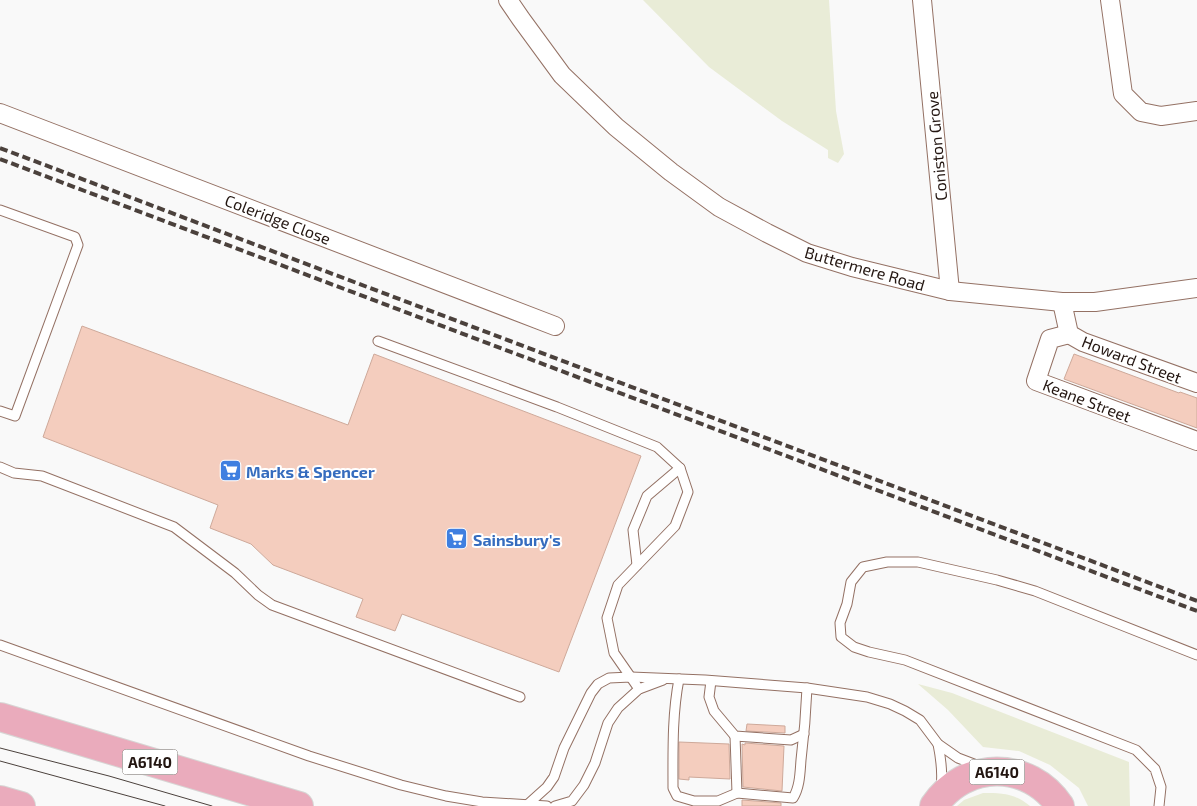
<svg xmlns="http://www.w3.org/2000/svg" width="1197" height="806" viewBox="0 0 1197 806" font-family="'Exo 2',sans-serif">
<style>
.green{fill:#e9ecd7}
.building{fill:#f4cdbe;stroke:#cea99a}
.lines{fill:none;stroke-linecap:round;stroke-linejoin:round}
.service-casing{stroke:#947164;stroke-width:11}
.minor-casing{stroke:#947164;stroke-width:20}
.trunk-casing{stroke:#d7d5d4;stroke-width:30}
.service{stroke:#fff;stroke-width:9}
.minor{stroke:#fff;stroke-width:18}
.trunk{stroke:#eaabbc;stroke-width:28}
.tram{stroke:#4b413c;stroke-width:1}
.rail{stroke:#4b413c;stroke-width:4;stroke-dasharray:8 4;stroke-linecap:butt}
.labels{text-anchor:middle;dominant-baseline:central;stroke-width:4;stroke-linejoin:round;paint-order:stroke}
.shield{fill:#fff;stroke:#655c58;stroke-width:1}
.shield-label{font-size:15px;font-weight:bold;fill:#231611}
.street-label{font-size:16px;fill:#231611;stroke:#fff}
.shop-label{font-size:16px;font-weight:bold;fill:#366cbe;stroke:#fff;text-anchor:start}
</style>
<rect width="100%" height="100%" fill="#f9f9f9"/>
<g class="green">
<polygon points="643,0 829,0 836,111 844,154 838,163 828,158 828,150 782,121 709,67"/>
<polygon points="918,684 952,693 1129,762 1130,806 1088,806 1079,788 1050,765 1019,751 983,747 948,710"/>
<path d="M 983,793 C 1002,793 1014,793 1030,806 L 957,806 L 964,800 Z"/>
</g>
<g class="building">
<polygon points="82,326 348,425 374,354 641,456 559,672 402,614 395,631 356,617 363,599 273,565 251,544 210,528 218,505 43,437"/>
<polygon points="1074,354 1179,393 1180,392 1197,398 1197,428 1064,379"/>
<polygon points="747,724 785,726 785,733 746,731"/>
<polygon points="679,742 729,744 730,779 689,777 689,780 679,779"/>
<polygon points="745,743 784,746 782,791 743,787 742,744 745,745"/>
<polygon points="742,800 781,803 781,806 742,806"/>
</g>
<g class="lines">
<defs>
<g id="service">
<polyline points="0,210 75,237 78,245 15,416 0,411"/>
<polyline points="378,341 557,407 657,447 680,468 688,492 675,526 618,585 607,618 614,653 639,689"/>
<polyline points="0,467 14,473 42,476 174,527 235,573 258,595 272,605 520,697"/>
<polyline points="637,565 633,530 647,496 680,468"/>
<polyline points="0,645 309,756 401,785 446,796 482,802 547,806"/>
<path d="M 679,679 C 672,715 673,752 673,788 L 677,796 L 694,801 L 718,801 L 737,793"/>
<polyline points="711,681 709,697 714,711 735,736 791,740 804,734"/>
<path d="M 735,736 L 737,793 L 793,798 C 800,787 800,772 801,760 C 804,736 806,712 807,688"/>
<path d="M 938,744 C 941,759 943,772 941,787"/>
<polyline points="527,805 547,787 554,777 564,748 591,693 598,684 609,678 631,677 705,680 807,688 867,697 890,704 905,711 920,720 938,744 958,758 979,766"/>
<polyline points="555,806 572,801 584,785 595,763 608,723 618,708 639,689 663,680"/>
<polyline points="1159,806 1161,787 1155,769 1136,750 905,660 869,652 854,647 841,637 840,623 847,604 851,582 863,567 887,562 918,562 997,580 1035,591 1197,655"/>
</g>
<g id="minor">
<polyline points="508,0 521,19 562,75 616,127 671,172 719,207 767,233 807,253 852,267 950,291 1062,302 1095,302 1197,288"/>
<polyline points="922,0 950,291"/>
<polyline points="1110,0 1123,94 1141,112 1161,116 1197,111"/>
<polyline points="0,113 555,326"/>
<polyline points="1062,302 1069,334 1083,342 1197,383"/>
<polyline points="1069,334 1050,339 1036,381 1197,441"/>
</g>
<g id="trunk">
<polyline points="0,717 299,806"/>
<polyline points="0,800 21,806"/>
<path d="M 934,806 C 965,760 1029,760 1060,806"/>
</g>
</defs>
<use href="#service" class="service-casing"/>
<use href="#minor" class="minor-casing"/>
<use href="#trunk" class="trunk-casing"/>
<use href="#service" class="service"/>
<use href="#minor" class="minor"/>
<use href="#trunk" class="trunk"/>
<g class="tram">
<polyline points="0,748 109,776 212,806"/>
<polyline points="0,761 165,806"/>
</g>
<g class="rail">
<polyline points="0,148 1197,601"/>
<polyline points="0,159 1197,611"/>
</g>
</g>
<defs>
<symbol id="supermarket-square" viewBox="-11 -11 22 22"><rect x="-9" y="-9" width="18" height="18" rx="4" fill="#3f7fe0" stroke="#fff"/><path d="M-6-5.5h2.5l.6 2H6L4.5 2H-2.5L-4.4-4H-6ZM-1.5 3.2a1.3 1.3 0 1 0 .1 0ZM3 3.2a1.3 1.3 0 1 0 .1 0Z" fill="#fff"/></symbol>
</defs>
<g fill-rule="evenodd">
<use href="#supermarket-square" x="218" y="458" width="25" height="25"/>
<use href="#supermarket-square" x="444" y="526" width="25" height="25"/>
</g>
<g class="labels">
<g class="shield">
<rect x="122.5" y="749.5" width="55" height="25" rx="4"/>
<rect x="969.5" y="759.5" width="55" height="25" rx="4"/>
</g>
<g class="shield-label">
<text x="150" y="762">A6140</text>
<text x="997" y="772">A6140</text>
</g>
<g class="street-label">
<text transform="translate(936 146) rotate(-95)">Coniston Grove</text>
<text transform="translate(278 219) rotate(21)">Coleridge Close</text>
<text transform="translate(865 268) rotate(16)">Buttermere Road</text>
<text transform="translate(1132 359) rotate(21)">Howard Street</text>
<text transform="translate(1087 400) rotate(21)">Keane Street</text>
</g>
<g class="shop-label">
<text x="246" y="471">Marks &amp; Spencer</text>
<text x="473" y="539">Sainsbury's</text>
</g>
</g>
</svg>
